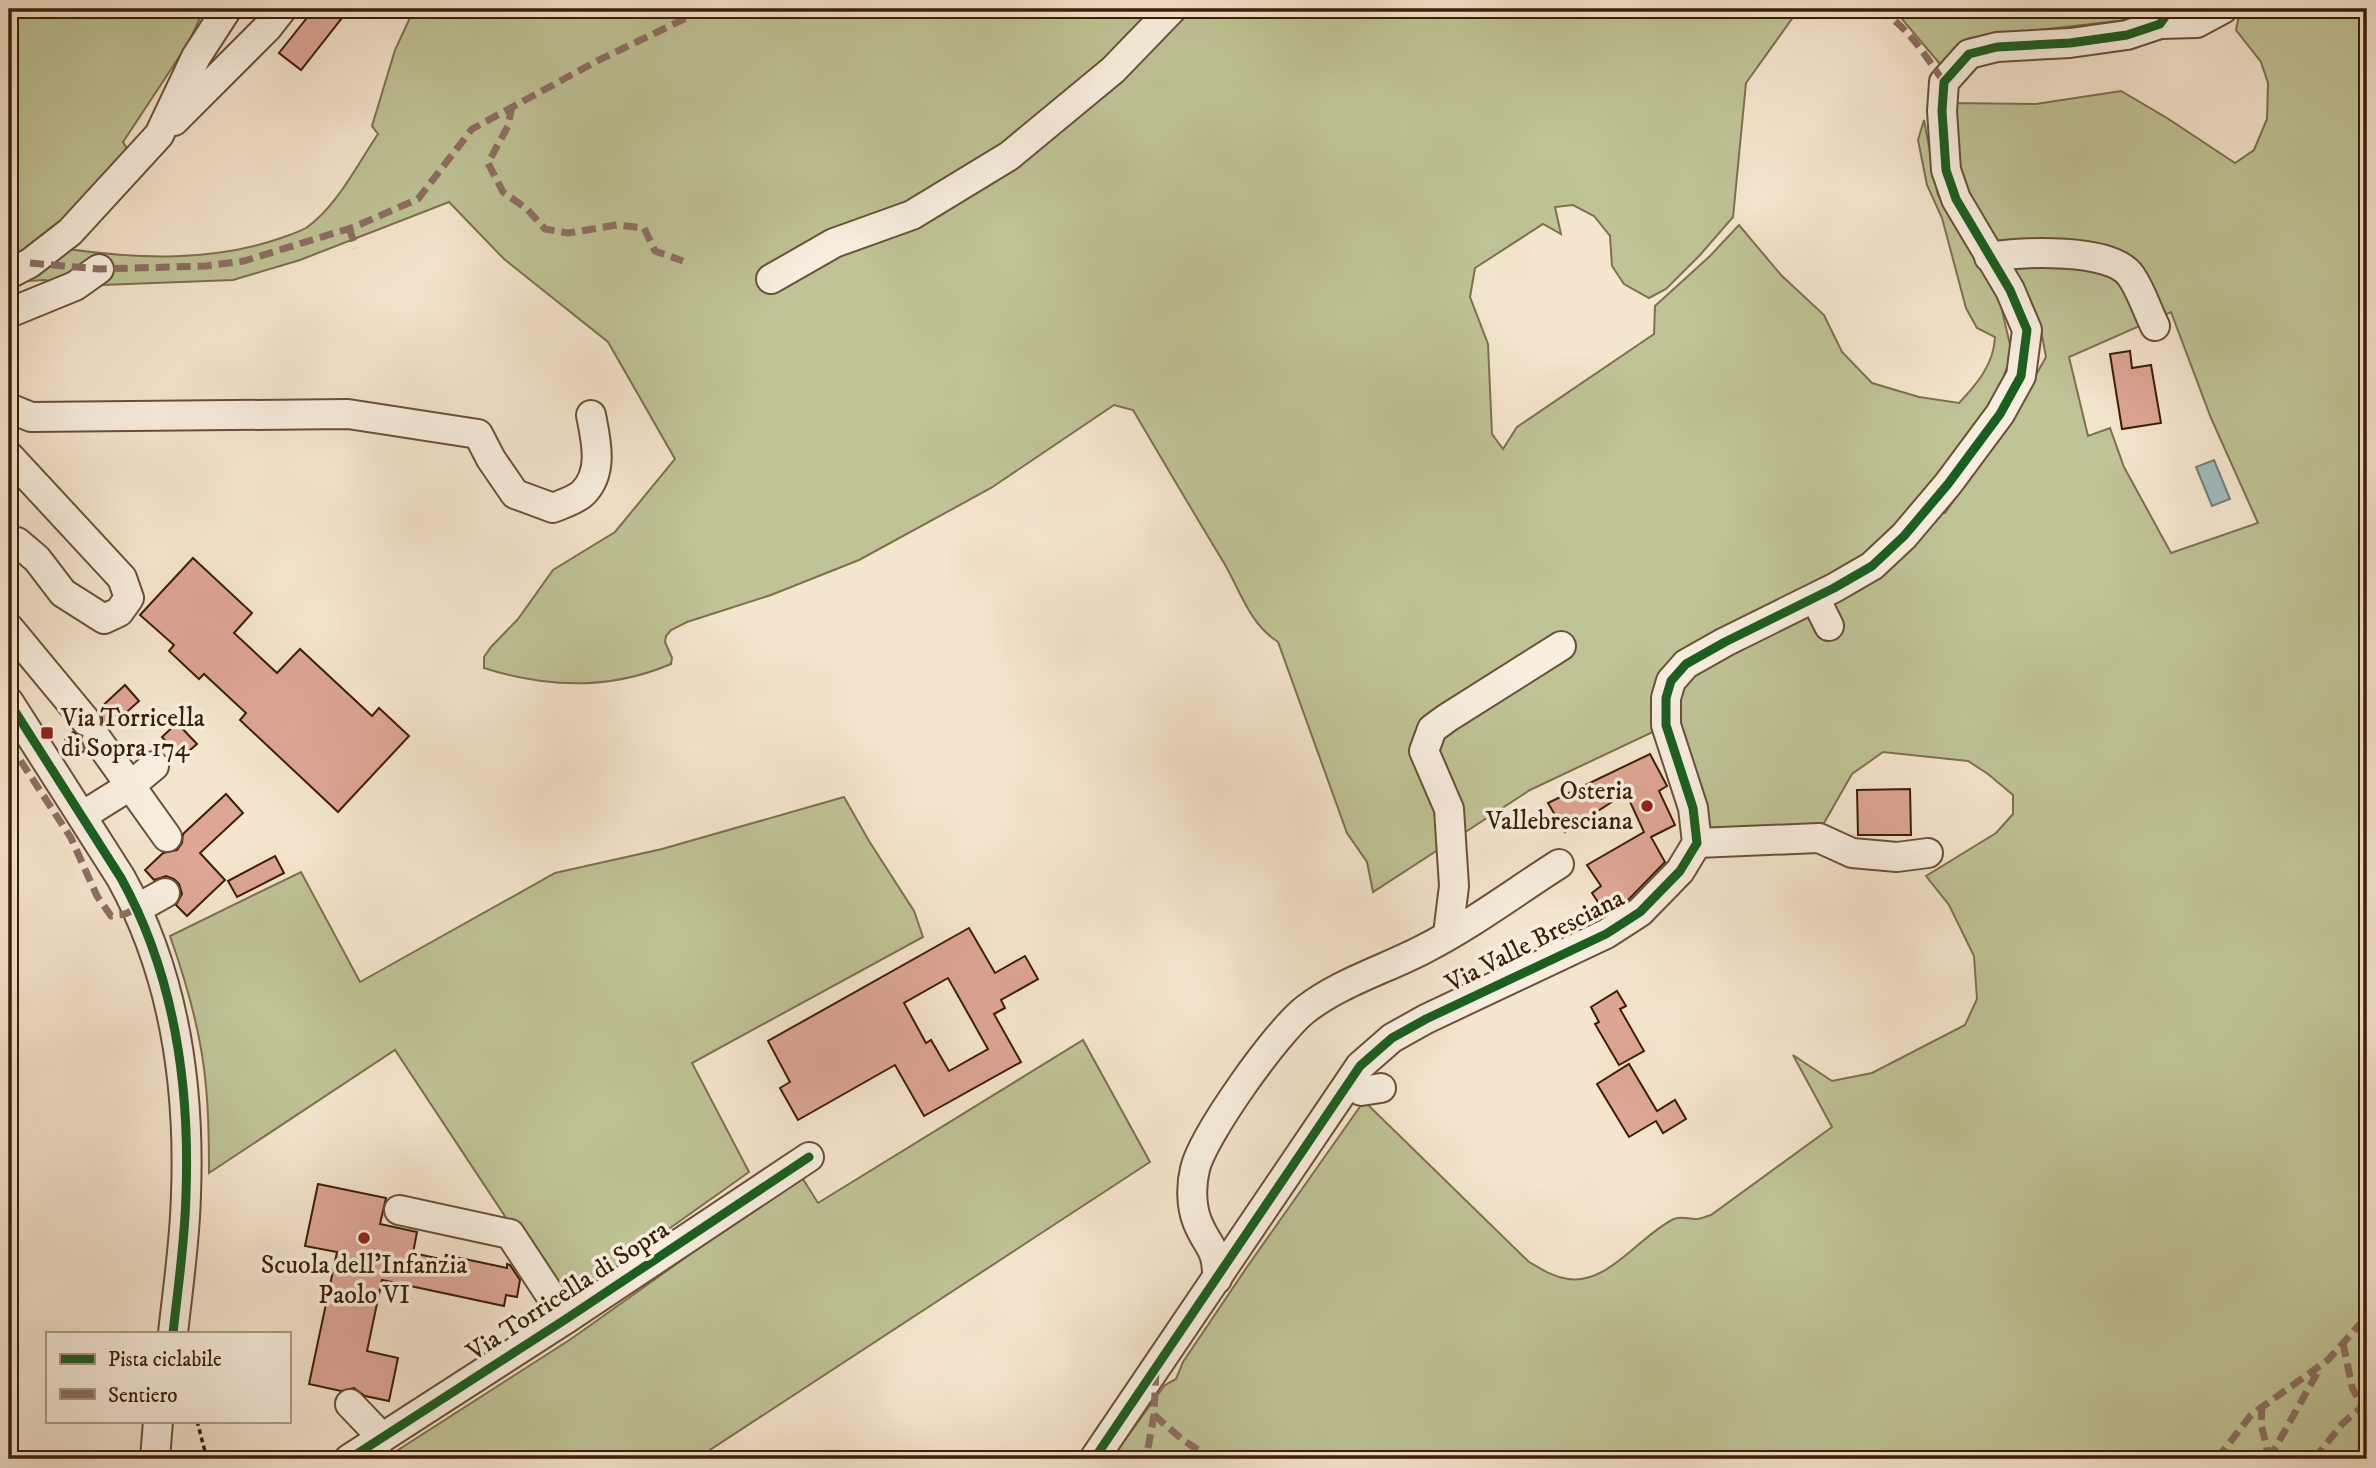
<svg xmlns="http://www.w3.org/2000/svg" width="2376" height="1468" viewBox="0 0 2376 1468" font-family="'IM FELL DW Pica',serif">
<style>
.green{fill:#bfc396;stroke:#7e704e;stroke-width:2;fill-rule:evenodd}
.water{fill:#9fbdc0;stroke:#777d75;stroke-width:2}
.building{fill:#dea695;stroke:#3c1e05;stroke-width:2;fill-rule:evenodd}
.lines{fill:none;stroke-linecap:round;stroke-linejoin:round}
.minor-casing{stroke:#6a5037;stroke-width:32}
.path{stroke:#3c1e05;stroke-width:3.5;stroke-dasharray:5 3.5;stroke-linecap:butt}
.minor{stroke:#f8eedf;stroke-width:28}
.quiet{stroke:#8d6e63;stroke-width:7;stroke-dasharray:14 7;stroke-linecap:butt}
.cycleway-casing{stroke:#f8eedf;stroke-width:13}
.cycleway{stroke:#1b5e20;stroke-width:9}
.poi-dot{fill:#8f2418;stroke:#f8eedf;stroke-width:2.5}
.labels{text-anchor:middle;dominant-baseline:central;stroke-width:7;stroke-linejoin:round;paint-order:stroke}
.poi-label{font-size:26px;fill:#3c1e05;stroke:#f8eedf;text-anchor:start}
.street-label{font-size:26px;fill:#3c1e05;stroke:#f8eedf}
</style>
<rect width="100%" height="100%" fill="#f5e5ce"/>
<filter id="stains"><feTurbulence type="fractalNoise" baseFrequency=".00286" numOctaves="4"/><feColorMatrix values="0 0 0 0 .2 0 0 0 0 .09 0 0 0 0 .02 0 0 0 .5 -.17"/></filter>
<radialGradient id="worn" r=".72"><stop offset=".6" stop-color="#630" stop-opacity="0"/><stop offset="1" stop-color="#630" stop-opacity=".3"/></radialGradient>
<g class="green">
<polygon points="9,9 204,9 189,42 123,142 131,155 44,238 9,258"/>
<path d="M 414,9 L 1799,9 L 1746,83 L 1733,217 L 1700,255 L 1666,289 L 1649,298 L 1624,284 L 1612,266 L 1610,236 L 1594,216 L 1573,205 L 1555,207 L 1561,234 L 1543,224 L 1475,268 L 1470,297 L 1488,344 L 1492,434 L 1503,449 L 1517,427 L 1654,334 L 1655,306 L 1710,256 L 1739,225 L 1781,275 L 1824,315 L 1842,352 L 1872,383 L 1919,397 L 1959,403 C 1977,384 1994,364 1995,337 L 1977,328 L 1966,308 L 1942,218 L 1927,185 L 1918,140 L 1924,120 L 1938,195 L 2000,302 L 2012,353 L 1996,398 L 1925,492 L 1945,513 L 2009,423 L 2046,357 L 2041,330 L 2020,295 L 1957,179 L 1952,103 L 2036,104 L 2121,91 L 2167,118 L 2235,163 L 2254,150 L 2267,119 L 2268,83 L 2261,62 L 2236,30 L 2239,15 L 2245,9 L 2367,9 L 2367,1459 L 1111,1459 L 1165,1385 L 1176,1379 L 1183,1362 L 1247,1267 L 1364,1101 L 1529,1262 C 1541,1269 1553,1277 1568,1279 C 1609,1285 1641,1234 1674,1219 C 1681,1216 1688,1219 1696,1219 C 1701,1219 1706,1216 1711,1215 L 1832,1127 L 1793,1055 L 1832,1081 L 1872,1073 L 1965,1025 L 1977,999 L 1974,956 L 1949,905 L 1926,876 L 1996,833 L 2013,814 L 2013,795 L 1988,774 L 1968,761 L 1883,752 L 1852,774 L 1820,830 L 1702,837 L 1674,735 L 1684,659 L 1657,730 L 1530,790 L 1373,892 L 1367,862 L 1347,833 L 1278,642 C 1249,623 1241,592 1224,563 C 1193,512 1163,461 1133,410 L 1114,405 L 991,488 L 859,560 L 771,595 L 687,622 L 671,630 L 666,636 L 665,642 L 672,658 L 671,664 C 610,690 546,688 484,668 L 484,657 L 491,647 L 518,619 L 553,570 L 615,532 L 675,459 L 608,342 L 504,259 L 449,202 L 300,260 L 233,280 L 75,286 L 45,280 L 26,281 L 59,259 L 68,249 C 138,259 213,262 281,238 C 289,235 299,232 306,228 C 337,206 357,165 378,134 L 372,126 L 395,50 ZM 2171,312 L 2211,418 L 2258,523 L 2171,553 L 2124,467 L 2110,428 L 2088,436 L 2069,357 Z"/>
<polygon points="1888,9 2143,9 2144,18 1970,38 1940,64 1897,13"/>
<path d="M 844,797 L 869,841 L 914,911 L 923,937 L 692,1063 L 749,1172 L 563,1304 L 395,1050 L 209,1173 C 209,1144 209,1115 206,1087 C 202,1036 187,984 170,936 L 301,872 L 360,982 L 555,873 L 662,849 Z"/>
<polygon points="1083,1040 1150,1162 696,1459 384,1459 571,1339 765,1201 803,1179 818,1203"/>
</g>
<polygon class="water" points="2214,460 2230,499 2212,506 2196,467"/>
<g class="building">
<polygon points="314,9 349,9 301,70 279,53"/>
<polygon points="2130,351 2132,368 2151,365 2161,423 2122,429 2110,354"/>
<polygon points="193,558 252,613 234,633 277,673 300,649 372,716 379,708 409,736 338,812 240,720 246,713 204,674 199,679 169,651 174,645 140,615"/>
<polygon points="125,685 139,701 109,728 102,723 102,718 98,710"/>
<polygon points="177,723 197,744 181,758 162,737"/>
<polygon points="73,732 81,737 85,750 77,758 65,739"/>
<polygon points="1650,754 1667,786 1659,791 1675,825 1651,837 1665,862 1629,899 1606,914 1592,893 1601,886 1587,865 1644,832 1626,793 1565,832 1548,803"/>
<polygon points="1910,789 1911,835 1858,835 1857,790"/>
<polygon points="226,794 243,813 200,853 225,880 187,916 176,905 182,894 179,884 174,879 166,876 154,880 145,870 163,853 177,850 182,843 183,834"/>
<polygon points="275,856 284,873 237,897 228,881"/>
<path d="M 969,928 L 995,973 L 1025,956 L 1038,979 L 1001,1000 L 1005,1008 L 994,1014 L 1021,1062 L 924,1116 L 895,1065 L 798,1120 L 780,1088 L 790,1082 L 768,1041 ZM 948,978 L 988,1049 L 949,1071 L 931,1040 L 926,1043 L 904,1003 Z"/>
<polygon points="1617,991 1626,1006 1620,1009 1644,1051 1619,1065 1595,1024 1599,1022 1591,1007"/>
<polygon points="1629,1064 1657,1111 1675,1100 1686,1119 1663,1133 1656,1121 1629,1137 1597,1084"/>
<polygon points="318,1184 386,1198 380,1224 417,1232 413,1253 445,1260 446,1255 507,1268 507,1264 510,1265 520,1280 517,1297 506,1295 504,1306 382,1280 367,1351 398,1358 389,1401 365,1396 354,1388 341,1391 309,1384 337,1252 305,1246"/>
</g>
<g class="lines">
<defs>
<g id="minor">
<polyline points="2160,24 2197,23 2223,9"/>
<polyline points="174,121 268,27 282,9"/>
<path d="M 1989,257 C 2021,252 2112,247 2131,276 C 2141,290 2147,310 2155,326"/>
<polyline points="9,274 30,263 70,232 159,135 196,57 227,9"/>
<polyline points="771,279 834,243 912,215 1009,156 1113,70 1172,9"/>
<polyline points="9,313 75,286 99,269"/>
<path d="M 9,408 L 31,417 L 348,414 L 478,434 L 491,459 L 515,494 L 553,508 C 562,504 576,500 583,493 C 604,472 596,441 591,415"/>
<polyline points="9,456 122,578 129,598 119,612 104,619 63,593 37,559 17,542 9,544"/>
<polyline points="1815,598 1829,626"/>
<polyline points="9,628 86,721"/>
<path d="M 9,702 L 121,878 C 174,974 190,1085 186,1194 C 185,1241 178,1287 173,1333"/>
<polyline points="97,739 167,837"/>
<polyline points="82,816 130,786 154,766"/>
<polyline points="1697,843 1819,838 1852,853 1897,857 1928,853"/>
<polyline points="138,908 165,893"/>
<polyline points="1448,934 1454,886 1449,809 1424,751 1432,729 1447,718 1561,646"/>
<polyline points="1361,1091 1381,1088"/>
<polyline points="399,1210 510,1234 566,1319"/>
<path d="M 1217,1279 C 1218,1247 1207,1247 1197,1221 C 1191,1205 1191,1185 1195,1169 C 1203,1135 1278,1030 1306,1009 C 1341,982 1386,969 1424,949 C 1471,925 1515,892 1559,864"/>
<polyline points="350,1404 373,1428 380,1440"/>
<polyline points="155,1459 158,1421"/>
<polyline points="349,1459 566,1319 809,1157"/>
<polyline points="1094,1459 1360,1066 1392,1038 1426,1019 1606,934 1640,912 1680,871 1697,843 1693,808 1666,725 1666,698 1671,681 1686,664 1725,642 1834,588 1872,566 1904,536 1948,484 2000,414 2021,376 2027,330 2010,290 1956,199 1946,170 1942,111 1944,82 1969,54 1997,47 2070,43 2127,35 2160,24 2165,17 2163,9"/>
</g>
</defs>
<use href="#minor" class="minor-casing"/>
<polyline class="path" points="197,1421 207,1459"/>
<use href="#minor" class="minor"/>
<g class="quiet">
<path d="M 1878,9 C 1908,26 1924,54 1944,82"/>
<polyline points="512,106 508,126 488,163 503,192 527,209 545,229 568,233 617,225 644,228 655,251 683,261"/>
<polyline points="349,228 356,248"/>
<polyline points="30,263 99,269 206,266 244,261 354,227 418,199 472,129 597,61 705,9"/>
<polyline points="9,743 71,838 97,896 111,916 125,914 138,908"/>
<polyline points="2343,1343 2352,1387 2362,1407"/>
<polyline points="2262,1406 2261,1424 2267,1448 2265,1459"/>
<polyline points="1154,1415 1183,1440 1212,1459"/>
<polyline points="1148,1448 1154,1415 1156,1369"/>
<polyline points="2217,1459 2251,1415 2328,1360 2367,1316"/>
<polyline points="2269,1459 2320,1368"/>
<polyline points="2314,1459 2343,1423 2367,1403"/>
</g>
<defs>
<g id="cycleway">
<path d="M 9,702 L 121,878 C 174,974 190,1085 186,1194 C 185,1241 178,1287 173,1333"/>
<polyline points="349,1459 566,1319 809,1157"/>
<polyline points="1094,1459 1360,1066 1392,1038 1426,1019 1606,934 1640,912 1680,871 1697,843 1693,808 1666,725 1666,698 1671,681 1686,664 1725,642 1834,588 1872,566 1904,536 1948,484 2000,414 2021,376 2027,330 2010,290 1956,199 1946,170 1942,111 1944,82 1969,54 1997,47 2070,43 2127,35 2160,24 2165,17 2163,9"/>
</g>
</defs>
<use href="#cycleway" class="cycleway-casing"/>
<use href="#cycleway" class="cycleway"/>
</g>
<g class="poi-dot">
<rect x="40" y="726" width="14" height="14" rx="3.5"/>
<circle cx="1647" cy="806" r="7"/>
<circle cx="364" cy="1238" r="7"/>
</g>
<g class="labels">
<g class="poi-label">
<text x="61" y="718">Via Torricella<tspan x="61" dy="30">di Sopra 174</tspan></text>
<text x="1633" y="791" text-anchor="end">Osteria<tspan x="1633" dy="30">Vallebresciana</tspan></text>
<text x="364" y="1265" text-anchor="middle">Scuola dell'Infanzia<tspan x="364" dy="30">Paolo VI</tspan></text>
</g>
<g class="street-label">
<text transform="translate(1535 941) rotate(-27)">Via Valle Bresciana</text>
<text transform="translate(568 1291) rotate(-33)">Via Torricella di Sopra</text>
</g>
</g>
<rect width="2376" height="1468" fill="none" stroke="#f5e5ce" stroke-width="35"/>
<rect x="10" y="10" width="2355" height="1447" fill="none" stroke="#3c1e05" stroke-width="3.5"/>
<rect x="18" y="18" width="2341" height="1433" fill="none" stroke="#3c1e05" stroke-width="2"/>
<rect x="46" y="1332" width="245" height="91" fill="#f8eedf" stroke="#ad9b88" stroke-width="2"/>
<rect x="60" y="1354" width="35" height="10" fill="#1b5e20" stroke="#ad9b88" stroke-width="2"/>
<text x="108" y="1366" font-size="21" fill="#3c1e05">Pista ciclabile</text>
<rect x="60" y="1389" width="35" height="10" fill="#8d6e63" stroke="#ad9b88" stroke-width="2"/>
<text x="108" y="1402" font-size="21" fill="#3c1e05">Sentiero</text>
<rect width="100%" height="100%" filter="url(#stains)"/>
<rect width="100%" height="100%" fill="url(#worn)"/>
</svg>
